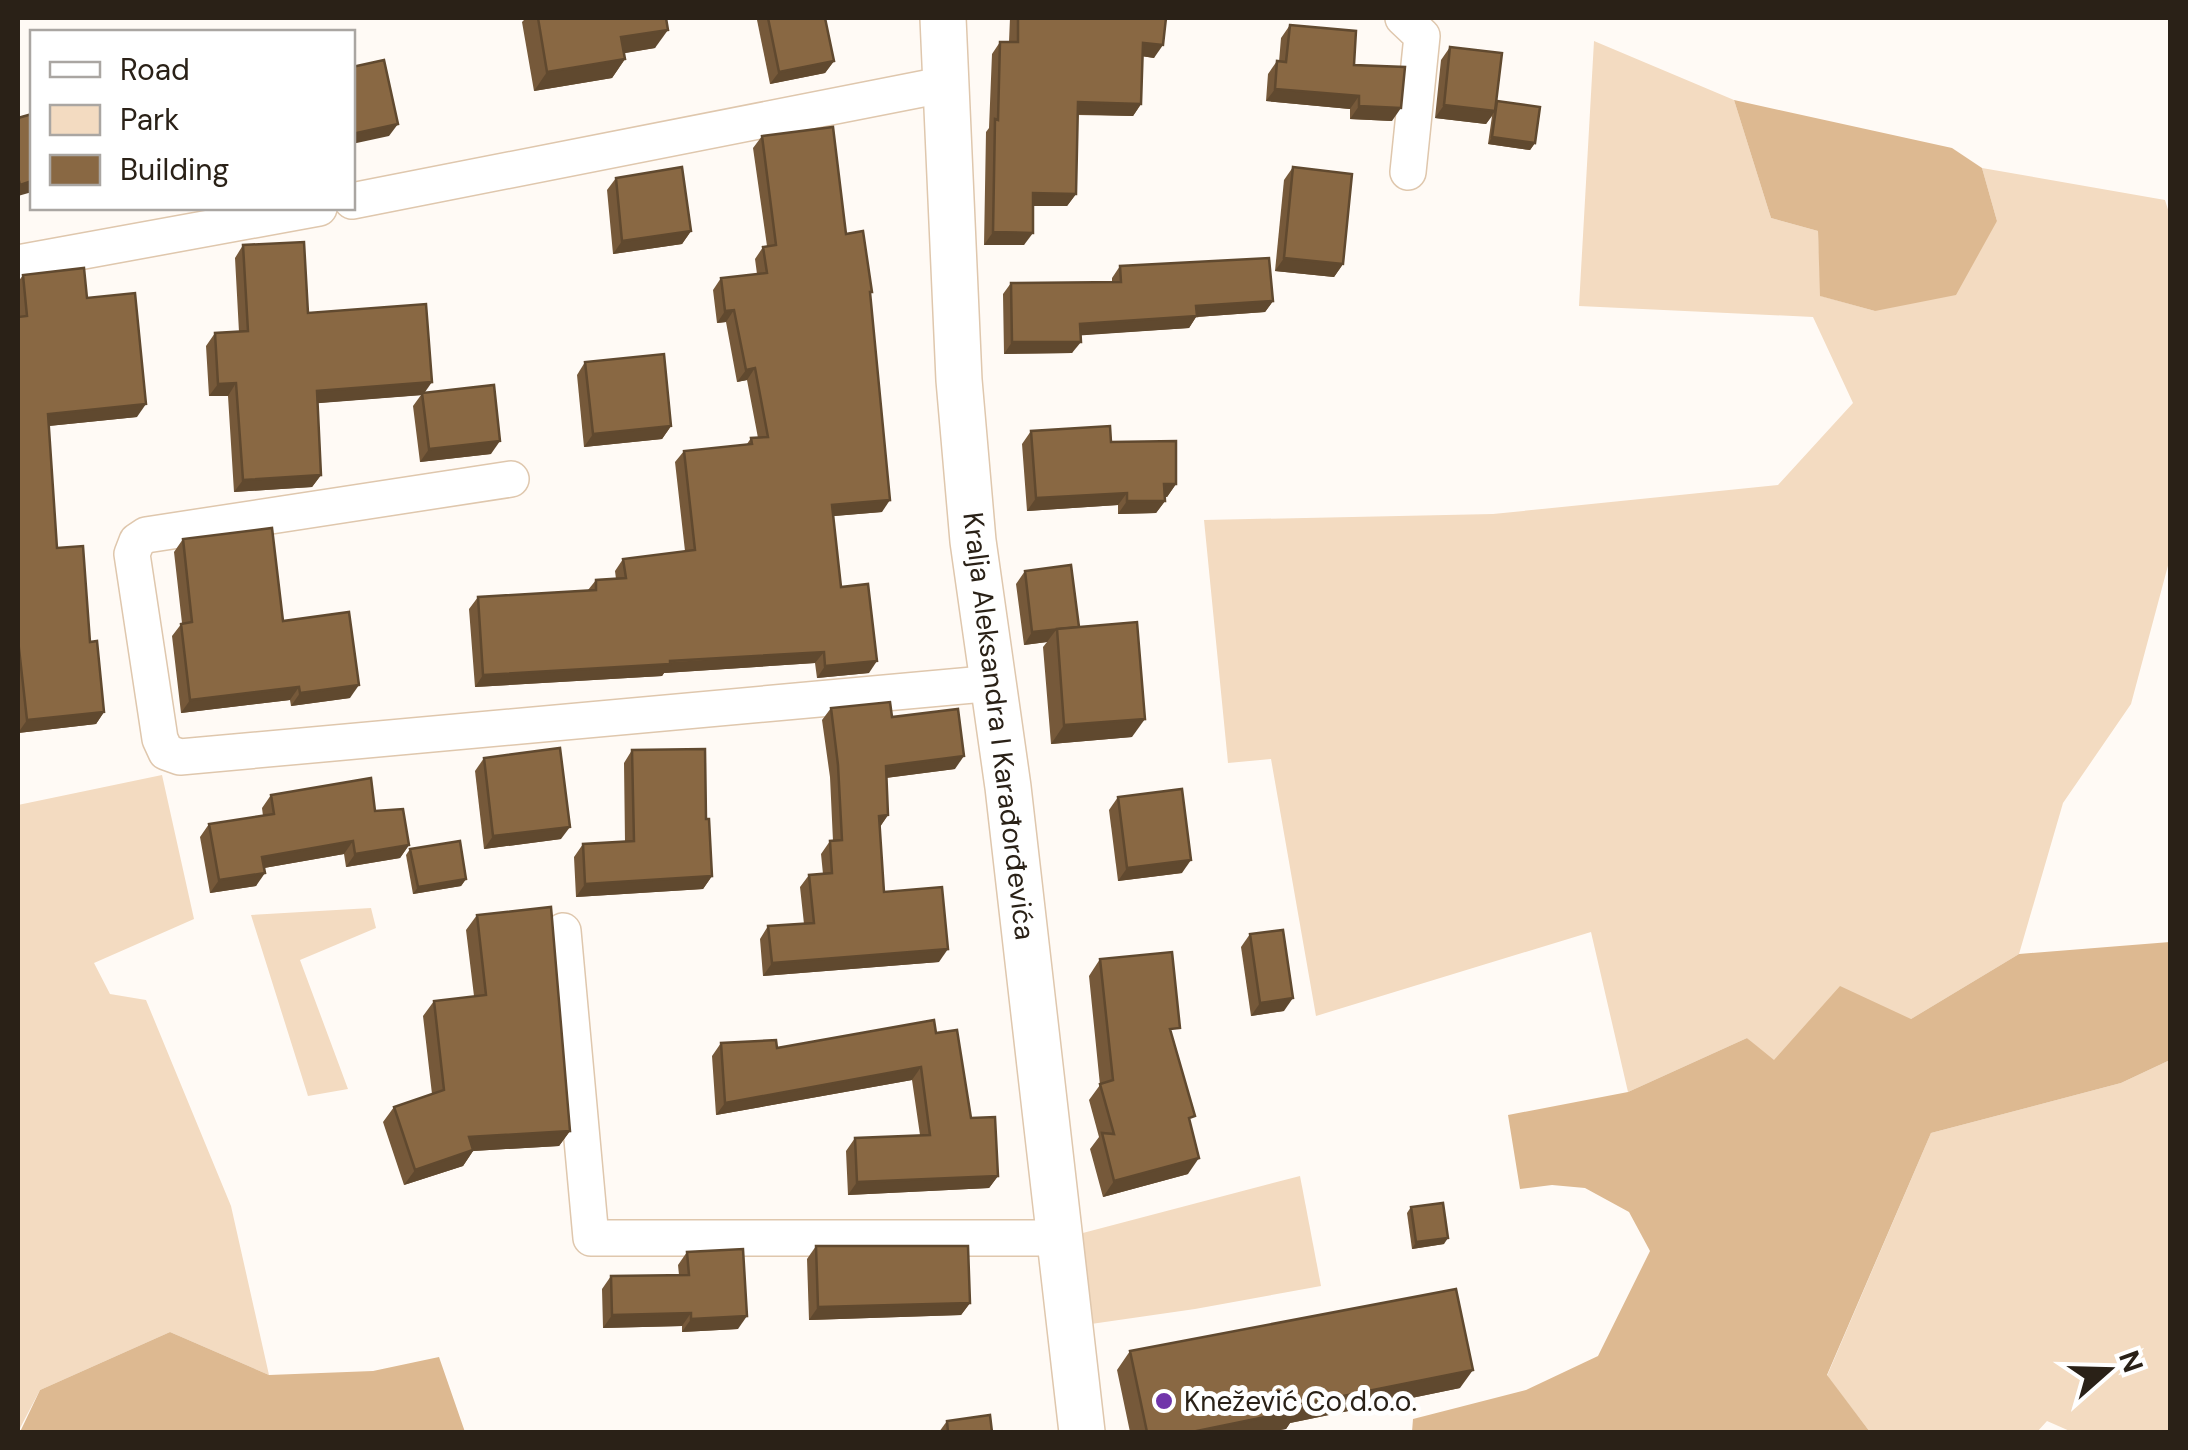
<svg xmlns="http://www.w3.org/2000/svg" width="2188" height="1450" viewBox="0 0 2188 1450" font-family="'DM Sans',sans-serif">
<style>
.green{fill:#f3dbc1}
.forest{fill:#ddb991}
.lines{fill:none;stroke-linecap:round;stroke-linejoin:round}
.minor-casing{stroke:#dfc7ad;stroke-width:38}
.tertiary-casing{stroke:#dfc7ad;stroke-width:48}
.minor{stroke:#fff;stroke-width:35}
.tertiary{stroke:#fff;stroke-width:45}
.wall{fill:#76593a}
.shaded-wall{fill:#60492f}
.building{fill:#896843;stroke:#60492f;stroke-width:2.5}
.poi-dot{fill:#7135aa;stroke:#fff;stroke-width:4}
.labels{text-anchor:middle;dominant-baseline:central;stroke-width:10;stroke-linejoin:round;paint-order:stroke}
.street-label{font-size:28px;fill:#2a2117;stroke:#fff}
.poi-label{font-size:28px;fill:#2a2117;stroke:#fff;text-anchor:start}
</style>
<rect width="100%" height="100%" fill="#fffaf5"/>
<g class="green">
<polygon points="1594,41 1734,100 1771,218 1818,231 1821,296 1875,311 1997,221 1982,168 2165,200 2170,216 2170,558 2131,704 2063,803 2019,954 1911,1019 1773,1061 1747,1038 1628,1092 1591,932 1316,1016 1271,759 1228,763 1204,520 1493,514 1778,485 1853,403 1813,317 1579,306"/>
<polygon points="162,775 194,919 94,963 110,994 146,1000 231,1206 269,1375 170,1332 40,1390 18,1432 18,805"/>
<polygon points="371,908 376,928 300,960 348,1089 308,1096 251,915"/>
<polygon points="2170,1060 2170,1432 2072,1432 2047,1421 2037,1432 1870,1432 1827,1376 1931,1133 2121,1083"/>
<polygon points="1300,1176 1321,1286 1195,1309 1091,1324 1079,1234"/>
</g>
<g class="forest">
<polygon points="1734,100 1952,148 1982,168 1997,221 1956,295 1875,311 1820,296 1818,231 1771,218"/>
<polygon points="2170,942 2170,1060 2121,1083 1931,1133 1827,1375 1870,1432 1412,1432 1413,1419 1526,1390 1598,1356 1650,1251 1629,1212 1585,1188 1552,1185 1520,1189 1508,1115 1628,1092 1747,1038 1774,1060 1840,986 1911,1019 2019,954"/>
<polygon points="170,1332 269,1375 373,1371 439,1357 465,1432 20,1432 40,1390"/>
</g>
<g class="lines">
<defs>
<g id="minor">
<polyline points="1403,18 1422,36 1408,172"/>
<polyline points="352,201 947,84"/>
<polyline points="18,263 319,208"/>
<polyline points="511,479 146,535 137,541 132,554 160,739 166,752 180,757 995,683"/>
<polyline points="563,931 591,1238 1061,1238"/>
</g>
<polyline id="tertiary" points="943,18 959,380 973,541 1008,787 1082,1432"/>
</defs>
<use href="#minor" class="minor-casing"/>
<use href="#tertiary" class="tertiary-casing"/>
<use href="#minor" class="minor"/>
<use href="#tertiary" class="tertiary"/>
</g>
<g class="wall">
<polygon points="526,18 666,18 655,48 624,53 625,59 612,78 534,91 522,22"/>
<polygon points="759,18 825,18 834,61 825,73 770,84 757,20"/>
<polygon points="1010,18 1166,18 1154,58 1142,56 1141,104 1133,116 1077,115 1076,194 1067,206 1033,206 1024,245 984,245 986,132 989,128 992,54 1000,42 1009,42"/>
<polygon points="1290,25 1354,65 1392,121 1350,119 1350,109 1266,101 1268,74 1277,61 1279,62 1281,38"/>
<polygon points="1450,47 1496,103 1535,143 1530,150 1488,144 1492,116 1486,124 1435,118 1441,60"/>
<polygon points="762,136 846,234 870,295 882,512 833,516 841,587 869,673 817,678 815,663 664,673 662,676 475,687 469,609 478,597 588,590 596,580 616,579 615,571 623,559 685,551 675,462 684,451 747,444 751,438 758,438 747,380 737,382 726,322 717,323 713,290 721,278 757,274 755,259 763,247 767,246 753,148"/>
<polygon points="1293,167 1343,264 1334,277 1275,271 1284,180"/>
<polygon points="616,178 691,231 682,244 613,254 607,190"/>
<polygon points="243,245 308,313 425,392 491,454 420,462 413,406 421,395 317,403 321,475 312,487 234,492 228,396 209,396 206,346 215,333 239,332 235,258"/>
<polygon points="1120,266 1273,301 1265,312 1196,317 1189,328 1080,335 1072,353 1004,354 1003,294 1011,283 1112,282 1112,278"/>
<polygon points="23,275 87,298 137,417 48,426 57,548 90,642 104,712 96,724 18,733 18,282"/>
<polygon points="585,362 671,426 662,439 584,447 577,375"/>
<polygon points="1031,431 1111,442 1176,484 1167,497 1165,497 1165,501 1156,513 1118,514 1118,505 1027,511 1022,444"/>
<polygon points="183,539 283,621 350,698 291,706 290,700 181,713 172,636 182,623 174,552"/>
<polygon points="1025,571 1079,627 1132,737 1051,744 1043,647 1047,642 1024,645 1016,584"/>
<polygon points="831,708 892,717 955,769 886,778 888,815 880,827 884,892 939,962 763,976 760,939 768,926 804,924 800,887 809,875 823,874 821,854 830,841 833,841 830,777 822,720"/>
<polygon points="632,750 706,819 712,876 703,889 576,897 574,857 583,844 625,842 624,763"/>
<polygon points="484,758 561,839 484,849 475,771"/>
<polygon points="271,795 375,811 409,845 400,858 346,867 344,854 264,868 256,886 210,893 200,837 209,824 263,816 262,808"/>
<polygon points="1118,797 1182,873 1118,881 1109,810"/>
<polygon points="410,849 466,879 461,886 413,894 406,855"/>
<polygon points="477,915 570,1131 559,1146 473,1151 463,1166 404,1185 383,1122 394,1107 432,1094 423,1016 434,1001 474,996 466,930"/>
<polygon points="1250,934 1284,1011 1251,1016 1241,947"/>
<polygon points="1100,959 1173,1038 1190,1123 1188,1174 1103,1197 1090,1149 1099,1137 1089,1100 1100,1085 1089,976"/>
<polygon points="936,1033 971,1118 998,1176 989,1188 848,1195 846,1151 855,1138 920,1135 912,1080 716,1115 712,1056 721,1043 777,1048"/>
<polygon points="1411,1207 1444,1244 1412,1249 1407,1213"/>
<polygon points="816,1246 970,1303 961,1315 809,1320 807,1259"/>
<polygon points="687,1252 738,1329 682,1332 682,1326 603,1328 602,1289 611,1276 679,1275 678,1265"/>
<polygon points="1130,1351 1460,1388 1290,1423 1286,1429 1269,1432 1130,1432 1117,1370"/>
<polygon points="947,1421 992,1432 939,1432"/>
</g>
<g class="shaded-wall">
<polygon points="668,30 655,48 608,56 621,37"/>
<polygon points="1143,43 1163,45 1154,58 1134,55"/>
<polygon points="625,59 612,78 534,91 547,72"/>
<polygon points="834,61 825,73 770,84 779,72"/>
<polygon points="1275,89 1359,96 1350,109 1266,101"/>
<polygon points="1078,102 1141,104 1133,116 1069,114"/>
<polygon points="1444,105 1495,111 1486,124 1435,118"/>
<polygon points="1359,106 1401,108 1392,121 1350,119"/>
<polygon points="398,124 389,136 352,144 352,134"/>
<polygon points="1492,137 1535,143 1530,150 1488,144"/>
<polygon points="32,181 32,192 18,196 18,188 20,185"/>
<polygon points="1033,193 1076,194 1067,206 1025,206"/>
<polygon points="691,231 682,244 613,254 622,241"/>
<polygon points="993,232 1033,233 1024,245 984,245"/>
<polygon points="1284,258 1343,264 1334,277 1275,271"/>
<polygon points="1273,301 1265,312 1196,317 1189,328 1072,336 1080,324 1196,306"/>
<polygon points="734,310 726,322 717,323 725,311"/>
<polygon points="1012,342 1081,342 1072,353 1004,354"/>
<polygon points="755,368 747,380 737,382 746,370"/>
<polygon points="432,382 423,395 308,404 317,391"/>
<polygon points="236,383 228,396 209,396 218,384"/>
<polygon points="146,404 137,417 39,427 48,414"/>
<polygon points="671,426 662,439 584,447 593,434"/>
<polygon points="500,441 491,454 420,462 429,449"/>
<polygon points="321,475 312,487 234,492 243,480"/>
<polygon points="1164,484 1176,484 1167,497 1156,497"/>
<polygon points="1127,493 1118,505 1027,511 1036,498"/>
<polygon points="890,500 882,512 823,517 832,505"/>
<polygon points="1127,501 1165,501 1156,513 1118,514"/>
<polygon points="1056,630 1047,642 1024,645 1032,632"/>
<polygon points="824,652 815,663 664,673 662,676 475,687 483,675"/>
<polygon points="877,661 869,673 817,678 825,666"/>
<polygon points="359,685 350,698 291,706 300,693"/>
<polygon points="299,687 290,700 181,713 190,700"/>
<polygon points="104,712 96,724 18,733 27,720"/>
<polygon points="1145,719 1132,737 1051,744 1064,725"/>
<polygon points="964,756 955,769 877,779 886,766"/>
<polygon points="888,815 879,828 879,816"/>
<polygon points="570,827 561,839 484,849 493,836"/>
<polygon points="353,841 344,854 253,870 262,857"/>
<polygon points="409,845 400,858 346,867 355,854"/>
<polygon points="1191,860 1182,873 1118,881 1127,868"/>
<polygon points="265,873 256,886 210,893 219,880"/>
<polygon points="712,876 703,889 576,897 585,884"/>
<polygon points="466,879 461,886 413,894 418,887"/>
<polygon points="948,949 939,962 763,976 772,963"/>
<polygon points="1293,998 1284,1011 1251,1016 1260,1003"/>
<polygon points="921,1067 912,1080 716,1115 725,1103"/>
<polygon points="570,1131 559,1146 473,1151 463,1166 404,1185 415,1170 469,1137"/>
<polygon points="1199,1158 1188,1174 1103,1197 1114,1181"/>
<polygon points="998,1176 989,1188 848,1195 857,1182"/>
<polygon points="1448,1238 1444,1244 1412,1249 1416,1242"/>
<polygon points="970,1303 961,1315 809,1320 818,1307"/>
<polygon points="691,1313 682,1326 603,1328 612,1315"/>
<polygon points="747,1316 738,1329 682,1332 691,1319"/>
<polygon points="1473,1370 1460,1388 1290,1423 1286,1429 1269,1432 1192,1432 1298,1405"/>
</g>
<g class="building">
<polygon points="538,18 666,18 668,30 621,37 625,59 547,72"/>
<polygon points="768,18 825,18 834,61 779,72"/>
<polygon points="1018,18 1166,18 1163,45 1143,43 1141,104 1078,102 1076,194 1033,193 1033,233 993,232 995,119 998,120 1000,42 1018,42"/>
<polygon points="1290,25 1356,31 1354,65 1405,67 1401,108 1359,106 1359,96 1275,89 1277,61 1286,62"/>
<polygon points="1450,47 1502,53 1495,111 1444,105"/>
<polygon points="384,60 398,124 352,134 352,67"/>
<polygon points="1497,101 1540,107 1535,143 1492,137"/>
<polygon points="32,114 32,181 20,185 18,177 18,118"/>
<polygon points="833,127 846,234 863,231 872,292 870,292 890,500 832,505 841,587 868,584 877,661 825,666 824,652 670,661 670,664 483,675 478,597 596,590 596,580 626,578 623,559 695,550 684,451 752,444 751,438 768,437 755,368 746,370 734,310 725,311 721,278 767,273 763,247 776,245 762,136"/>
<polygon points="682,167 691,231 622,241 616,178"/>
<polygon points="1293,167 1352,174 1343,264 1284,258"/>
<polygon points="304,242 308,313 426,304 432,382 317,391 321,475 243,480 236,383 218,384 215,333 248,331 243,245"/>
<polygon points="1269,258 1273,301 1196,306 1197,316 1080,324 1081,342 1012,342 1011,283 1121,282 1120,266"/>
<polygon points="84,268 87,298 135,293 146,404 48,414 57,548 83,546 90,642 97,641 104,712 27,720 18,640 18,317 27,316 23,275"/>
<polygon points="664,354 671,426 593,434 585,362"/>
<polygon points="494,385 500,441 429,449 422,393"/>
<polygon points="1110,426 1111,442 1176,441 1176,484 1164,484 1165,501 1127,501 1127,493 1036,498 1031,431"/>
<polygon points="272,528 283,621 349,612 359,685 300,693 299,687 190,700 181,624 192,622 183,539"/>
<polygon points="1071,565 1079,627 1032,632 1025,571"/>
<polygon points="1137,622 1145,719 1064,725 1057,629"/>
<polygon points="890,702 892,717 958,709 964,756 886,766 888,815 879,816 884,892 942,887 948,949 772,963 768,926 814,923 809,875 832,873 830,841 842,840 838,765 831,708"/>
<polygon points="560,748 570,827 493,836 484,758"/>
<polygon points="705,749 706,819 709,819 712,876 585,884 583,844 634,841 632,750"/>
<polygon points="371,778 375,811 403,809 409,845 355,854 353,841 262,857 265,873 219,880 209,824 274,814 271,795"/>
<polygon points="1182,789 1191,860 1127,868 1118,797"/>
<polygon points="460,841 466,879 418,887 410,849"/>
<polygon points="551,907 570,1131 469,1137 473,1150 415,1170 394,1107 444,1090 434,1001 486,995 477,915"/>
<polygon points="1283,930 1293,998 1260,1003 1250,934"/>
<polygon points="1172,952 1180,1028 1170,1029 1195,1116 1189,1118 1199,1158 1114,1181 1102,1133 1114,1134 1100,1084 1113,1080 1100,959"/>
<polygon points="934,1020 936,1033 957,1030 971,1118 995,1117 998,1176 857,1182 855,1138 930,1135 921,1067 725,1103 721,1043 776,1040 777,1048"/>
<polygon points="1443,1203 1448,1238 1416,1242 1411,1207"/>
<polygon points="816,1246 968,1246 970,1303 818,1307"/>
<polygon points="743,1249 747,1316 691,1319 691,1313 612,1315 611,1276 689,1275 687,1252"/>
<polygon points="1456,1289 1473,1370 1298,1405 1299,1410 1192,1432 1147,1432 1130,1351"/>
<polygon points="990,1415 992,1432 948,1432 947,1421"/>
</g>
<circle class="poi-dot" cx="1164" cy="1401" r="10"/>
<g class="labels">
<g class="street-label">
<text transform="translate(999 726) rotate(83)">Kralja Aleksandra I Karađorđevića</text>
</g>
<g class="poi-label">
<text x="1184" y="1401">Knežević Co d.o.o.</text>
</g>
</g>
<rect width="2188" height="1450" fill="none" stroke="#2a2117" stroke-width="40"/>
<rect x="30" y="30" width="325" height="180" fill="#ffffff" stroke="#aaa6a2" stroke-width="2.5"/>
<rect x="50" y="62" width="50" height="15" fill="#ffffff" stroke="#aaa6a2" stroke-width="2.5"/>
<text x="120" y="80" font-size="30" fill="#2a2117">Road</text>
<rect x="50" y="105" width="50" height="30" fill="#f3dbc1" stroke="#aaa6a2" stroke-width="2.5"/>
<text x="120" y="130" font-size="30" fill="#2a2117">Park</text>
<rect x="50" y="155" width="50" height="30" fill="#896843" stroke="#aaa6a2" stroke-width="2.5"/>
<text x="120" y="180" font-size="30" fill="#2a2117">Building</text>
<g transform="translate(2108 1370) rotate(70)" stroke="#ffffff" stroke-width="8" paint-order="stroke">
<path d="M0-8L18 38L0 25L-18 38Z" fill="#2a2117"/>
<text y="-15" font-size="28" font-weight="bold" text-anchor="middle" fill="#2a2117">N</text>
</g>
</svg>
